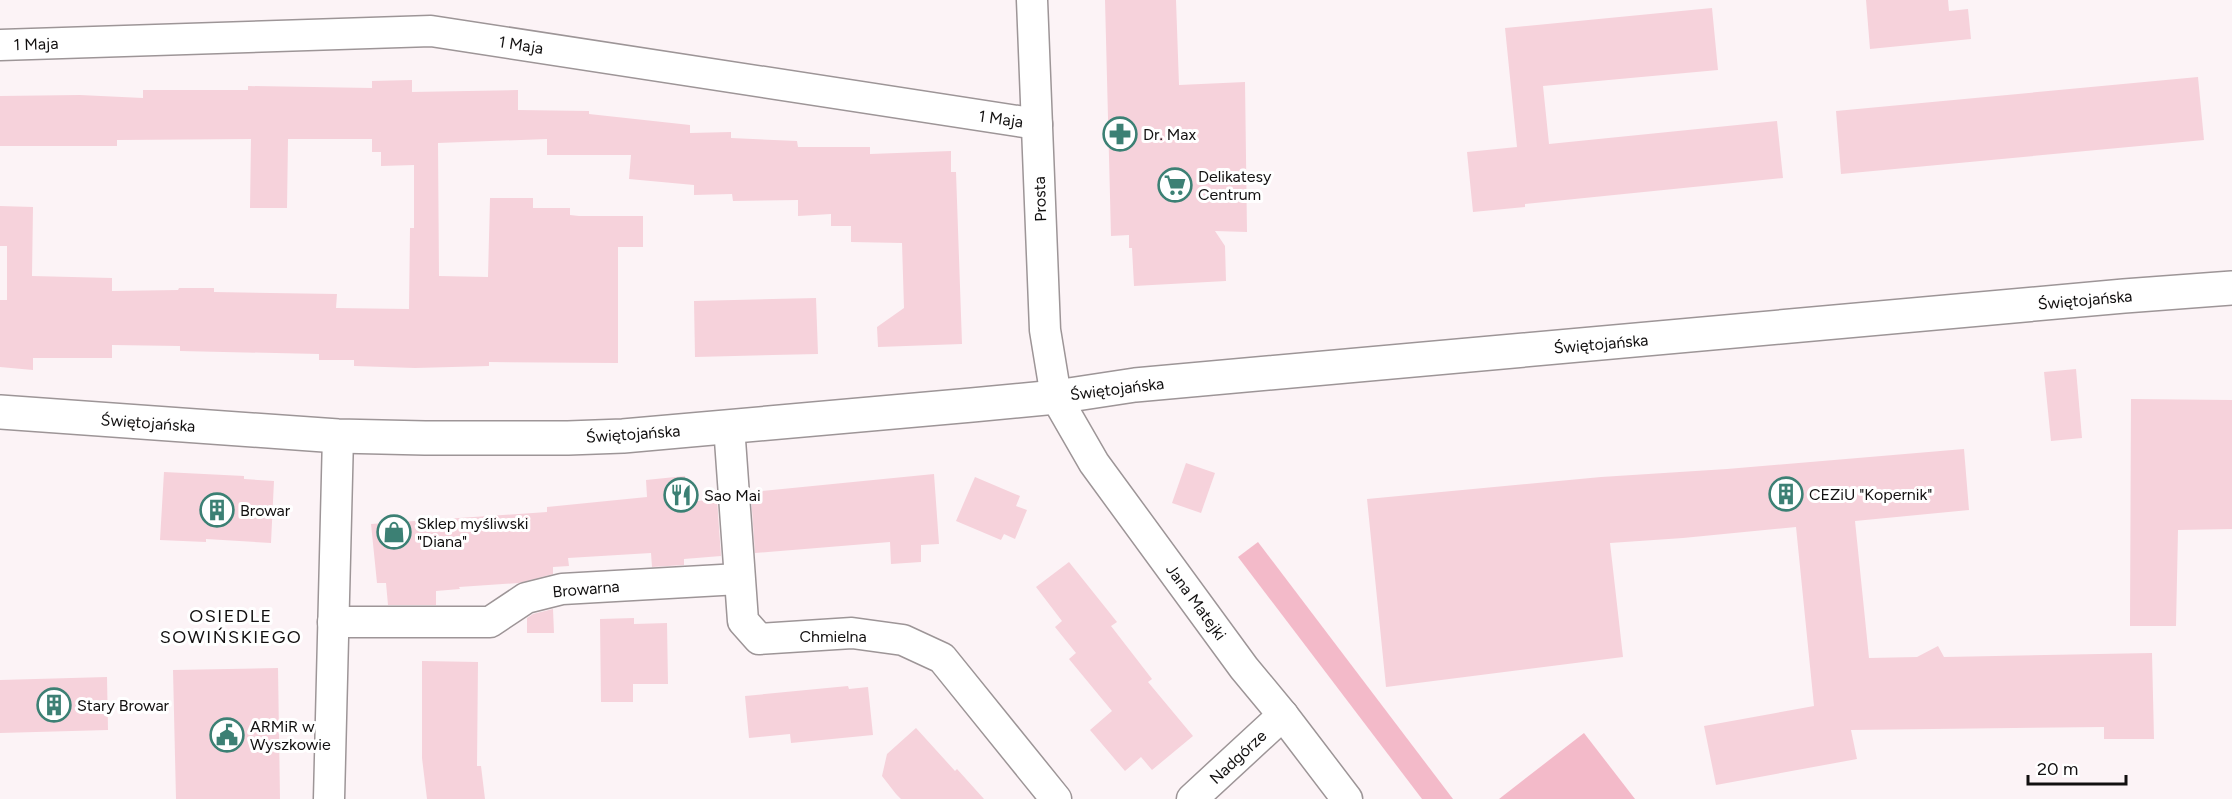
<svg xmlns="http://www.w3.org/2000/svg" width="2232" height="799" viewBox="0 0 2232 799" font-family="Figtree,sans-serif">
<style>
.green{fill:#f3bac9}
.building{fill:#f6d2db}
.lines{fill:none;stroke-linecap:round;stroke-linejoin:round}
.minor-casing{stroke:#9d9597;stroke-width:33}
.tertiary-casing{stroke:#9d9597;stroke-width:36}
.minor{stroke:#fff;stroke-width:30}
.tertiary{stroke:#fff;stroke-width:33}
.labels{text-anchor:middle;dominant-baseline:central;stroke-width:6;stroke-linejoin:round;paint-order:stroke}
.street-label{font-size:16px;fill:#121010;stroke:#fff}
.poi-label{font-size:16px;fill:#121010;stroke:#fff;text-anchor:start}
.neighbourhood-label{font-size:18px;letter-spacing:1.5px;fill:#121010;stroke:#fff}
</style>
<rect width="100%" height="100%" fill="#fcf3f6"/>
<g class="green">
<polygon points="1258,542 1453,799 1422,799 1238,557"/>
<polygon points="1584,733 1635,799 1499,799"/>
</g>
<g class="building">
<polygon points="1105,0 1176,0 1179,85 1245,82 1247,232 1215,231 1225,246 1226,281 1134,286 1132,248 1129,248 1129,235 1111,236"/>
<polygon points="1866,0 1948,0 1949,11 1968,9 1971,39 1870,49"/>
<polygon points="1712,8 1718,70 1543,86 1549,144 1777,121 1783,178 1525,204 1525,207 1473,212 1467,152 1517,147 1505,28"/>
<polygon points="2198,77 2204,140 1841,174 1836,111"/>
<polygon points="412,80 412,92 518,90 518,110 589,111 589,114 690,125 690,133 731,132 731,138 797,141 798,147 870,147 870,154 951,151 951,172 956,172 962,344 878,347 877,327 904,308 902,243 851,242 851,226 831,226 831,214 798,216 798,200 733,201 732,194 694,195 694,185 629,179 631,155 547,155 547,139 438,143 439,276 488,277 490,198 533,198 533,208 570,208 570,215 579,216 643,216 643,247 618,247 618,363 489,362 489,366 415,368 354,366 354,360 319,360 319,354 180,351 180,346 112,345 112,358 33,358 33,370 0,367 0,300 7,300 7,246 0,246 0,206 33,207 32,276 112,278 112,291 178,290 179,288 214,288 214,292 337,294 336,308 409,309 410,228 414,228 414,165 381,166 381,152 372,152 372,139 288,139 287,208 250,208 251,139 117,140 117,146 0,146 0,96 80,95 143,98 143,90 248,90 248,86 372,88 372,81"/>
<polygon points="816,298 818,354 695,357 694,301"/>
<polygon points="2076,369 2082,438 2051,441 2044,372"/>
<polygon points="2131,399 2232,400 2232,529 2178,530 2176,626 2130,626"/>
<polygon points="1964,449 1969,510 1855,521 1869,658 1917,657 1938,646 1944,657 2152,653 2154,739 2104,739 2104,727 1851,730 1857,759 1716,785 1704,726 1814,706 1796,527 1683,538 1610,543 1623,657 1386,687 1367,499 1601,477 1727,469"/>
<polygon points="1186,463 1215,473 1201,513 1172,503"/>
<polygon points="164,472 244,476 244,479 274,481 271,543 206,539 206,542 160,540"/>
<polygon points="934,474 939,544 921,545 921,562 891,564 890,542 755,553 751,496 761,496 761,491"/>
<polygon points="685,476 687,502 717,499 721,556 684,559 684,565 652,567 651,553 568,558 569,566 553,567 553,574 519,583 459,587 460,589 436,591 436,605 388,605 386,583 377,583 371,524 547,512 547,507 647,497 646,480"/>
<polygon points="975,477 1020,496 1016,506 1027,510 1015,539 1004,534 1001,540 956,521"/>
<polygon points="1069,562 1117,622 1111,626 1152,679 1148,682 1193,736 1152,770 1141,757 1125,771 1090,730 1112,711 1069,659 1076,653 1055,627 1062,621 1036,587"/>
<polygon points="553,609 554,633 527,633 527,618 533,614"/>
<polygon points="634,618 634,624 667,623 668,684 633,684 633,702 601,702 600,619"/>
<polygon points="422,661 478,662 477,766 481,766 485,799 427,799 422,758"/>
<polygon points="278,668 280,799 176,799 173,670"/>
<polygon points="107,677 108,730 0,733 0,680"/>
<polygon points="848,686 849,689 868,687 873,735 791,743 790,734 749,738 745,696"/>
<polygon points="916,728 955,771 957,769 984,799 901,799 896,794 882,776 887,754"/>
</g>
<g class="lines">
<defs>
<g id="minor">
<polyline points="1032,0 1045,330 1056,397 1094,463 1244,668 1283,715 1347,799"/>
<polyline points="0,45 431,31 1037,124"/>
<polyline points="729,426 743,621 759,639 852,633 903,640 942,658 1056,799"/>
<polyline points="333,622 490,622 526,598 562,589 739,579"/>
<polyline points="329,799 338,436"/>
<polyline points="1192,799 1283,715"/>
</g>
<polyline id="tertiary" points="0,412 338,436 425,438 568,438 623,436 972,405 1056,397 1135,385 2124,296 2232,288"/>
</defs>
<use href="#minor" class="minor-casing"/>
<use href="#tertiary" class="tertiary-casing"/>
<use href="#minor" class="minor"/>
<use href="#tertiary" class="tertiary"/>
</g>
<defs>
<symbol id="pharmacy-ring" viewBox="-11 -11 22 22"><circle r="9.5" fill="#fff" stroke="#3c8074" stroke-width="1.5"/><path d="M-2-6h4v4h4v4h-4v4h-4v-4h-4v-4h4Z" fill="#3c8074"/></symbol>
<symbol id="supermarket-ring" viewBox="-11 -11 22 22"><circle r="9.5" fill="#fff" stroke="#3c8074" stroke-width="1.5"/><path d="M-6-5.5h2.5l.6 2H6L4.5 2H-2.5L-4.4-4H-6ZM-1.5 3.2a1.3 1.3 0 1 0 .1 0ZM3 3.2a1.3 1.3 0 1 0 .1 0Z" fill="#3c8074"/></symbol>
<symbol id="building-ring" viewBox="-11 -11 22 22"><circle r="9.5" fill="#fff" stroke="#3c8074" stroke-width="1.5"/><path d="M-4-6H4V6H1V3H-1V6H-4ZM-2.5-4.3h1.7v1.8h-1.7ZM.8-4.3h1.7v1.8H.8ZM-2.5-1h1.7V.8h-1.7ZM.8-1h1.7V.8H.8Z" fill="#3c8074"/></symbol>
<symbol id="restaurant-ring" viewBox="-11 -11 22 22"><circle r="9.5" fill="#fff" stroke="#3c8074" stroke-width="1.5"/><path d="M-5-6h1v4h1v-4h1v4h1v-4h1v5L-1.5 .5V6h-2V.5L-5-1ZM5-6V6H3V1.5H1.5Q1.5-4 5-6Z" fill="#3c8074"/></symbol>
<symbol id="shop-ring" viewBox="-11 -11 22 22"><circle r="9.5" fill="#fff" stroke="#3c8074" stroke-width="1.5"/><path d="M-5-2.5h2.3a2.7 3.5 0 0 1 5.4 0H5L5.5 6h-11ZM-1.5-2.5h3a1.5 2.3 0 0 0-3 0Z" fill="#3c8074"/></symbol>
<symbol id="civic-ring" viewBox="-11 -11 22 22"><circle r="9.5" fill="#fff" stroke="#3c8074" stroke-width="1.5"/><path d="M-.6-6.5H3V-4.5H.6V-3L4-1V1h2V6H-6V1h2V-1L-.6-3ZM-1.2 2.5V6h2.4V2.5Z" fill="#3c8074"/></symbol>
</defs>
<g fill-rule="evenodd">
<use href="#pharmacy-ring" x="1101" y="115" width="38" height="38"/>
<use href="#supermarket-ring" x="1156" y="166" width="38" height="38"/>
<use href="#building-ring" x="1767" y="475" width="38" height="38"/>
<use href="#restaurant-ring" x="662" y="476" width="38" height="38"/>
<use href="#building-ring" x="198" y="491" width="38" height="38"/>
<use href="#shop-ring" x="375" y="513" width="38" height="38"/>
<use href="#building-ring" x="35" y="686" width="38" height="38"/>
<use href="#civic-ring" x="208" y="716" width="38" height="38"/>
</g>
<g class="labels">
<g class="street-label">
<text transform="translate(36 44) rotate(-2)">1 Maja</text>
<text transform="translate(521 45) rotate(9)">1 Maja</text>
<text transform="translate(1001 119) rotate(8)">1 Maja</text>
<text transform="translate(1040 199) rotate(-92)">Prosta</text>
<text transform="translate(2085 300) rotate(-5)">Świętojańska</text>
<text transform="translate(1601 344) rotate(-5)">Świętojańska</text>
<text transform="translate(1117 389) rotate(-7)">Świętojańska</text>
<text transform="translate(148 423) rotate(4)">Świętojańska</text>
<text transform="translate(633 434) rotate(-4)">Świętojańska</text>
<text transform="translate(586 589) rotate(-5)">Browarna</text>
<text transform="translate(1196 602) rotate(54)">Jana Matejki</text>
<text x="833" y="636">Chmielna</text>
<text transform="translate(1238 757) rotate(-43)">Nadgórze</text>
</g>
<g class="poi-label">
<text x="1143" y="134">Dr. Max</text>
<text x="1198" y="176">Delikatesy<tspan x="1198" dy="18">Centrum</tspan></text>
<text x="1809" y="494">CEZiU "Kopernik"</text>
<text x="704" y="495">Sao Mai</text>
<text x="240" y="510">Browar</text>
<text x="417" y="523">Sklep myśliwski<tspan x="417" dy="18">"Diana"</tspan></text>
<text x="77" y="705">Stary Browar</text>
<text x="250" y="726">ARMiR w<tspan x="250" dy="18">Wyszkowie</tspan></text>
</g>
<g class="neighbourhood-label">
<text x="231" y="616">OSIEDLE<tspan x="231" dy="21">SOWIŃSKIEGO</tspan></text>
</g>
</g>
<path d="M2028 775v9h98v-9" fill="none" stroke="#121010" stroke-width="3"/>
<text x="2037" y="775" font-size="18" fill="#121010" stroke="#ffffff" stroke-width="4.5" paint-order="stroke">20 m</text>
</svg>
